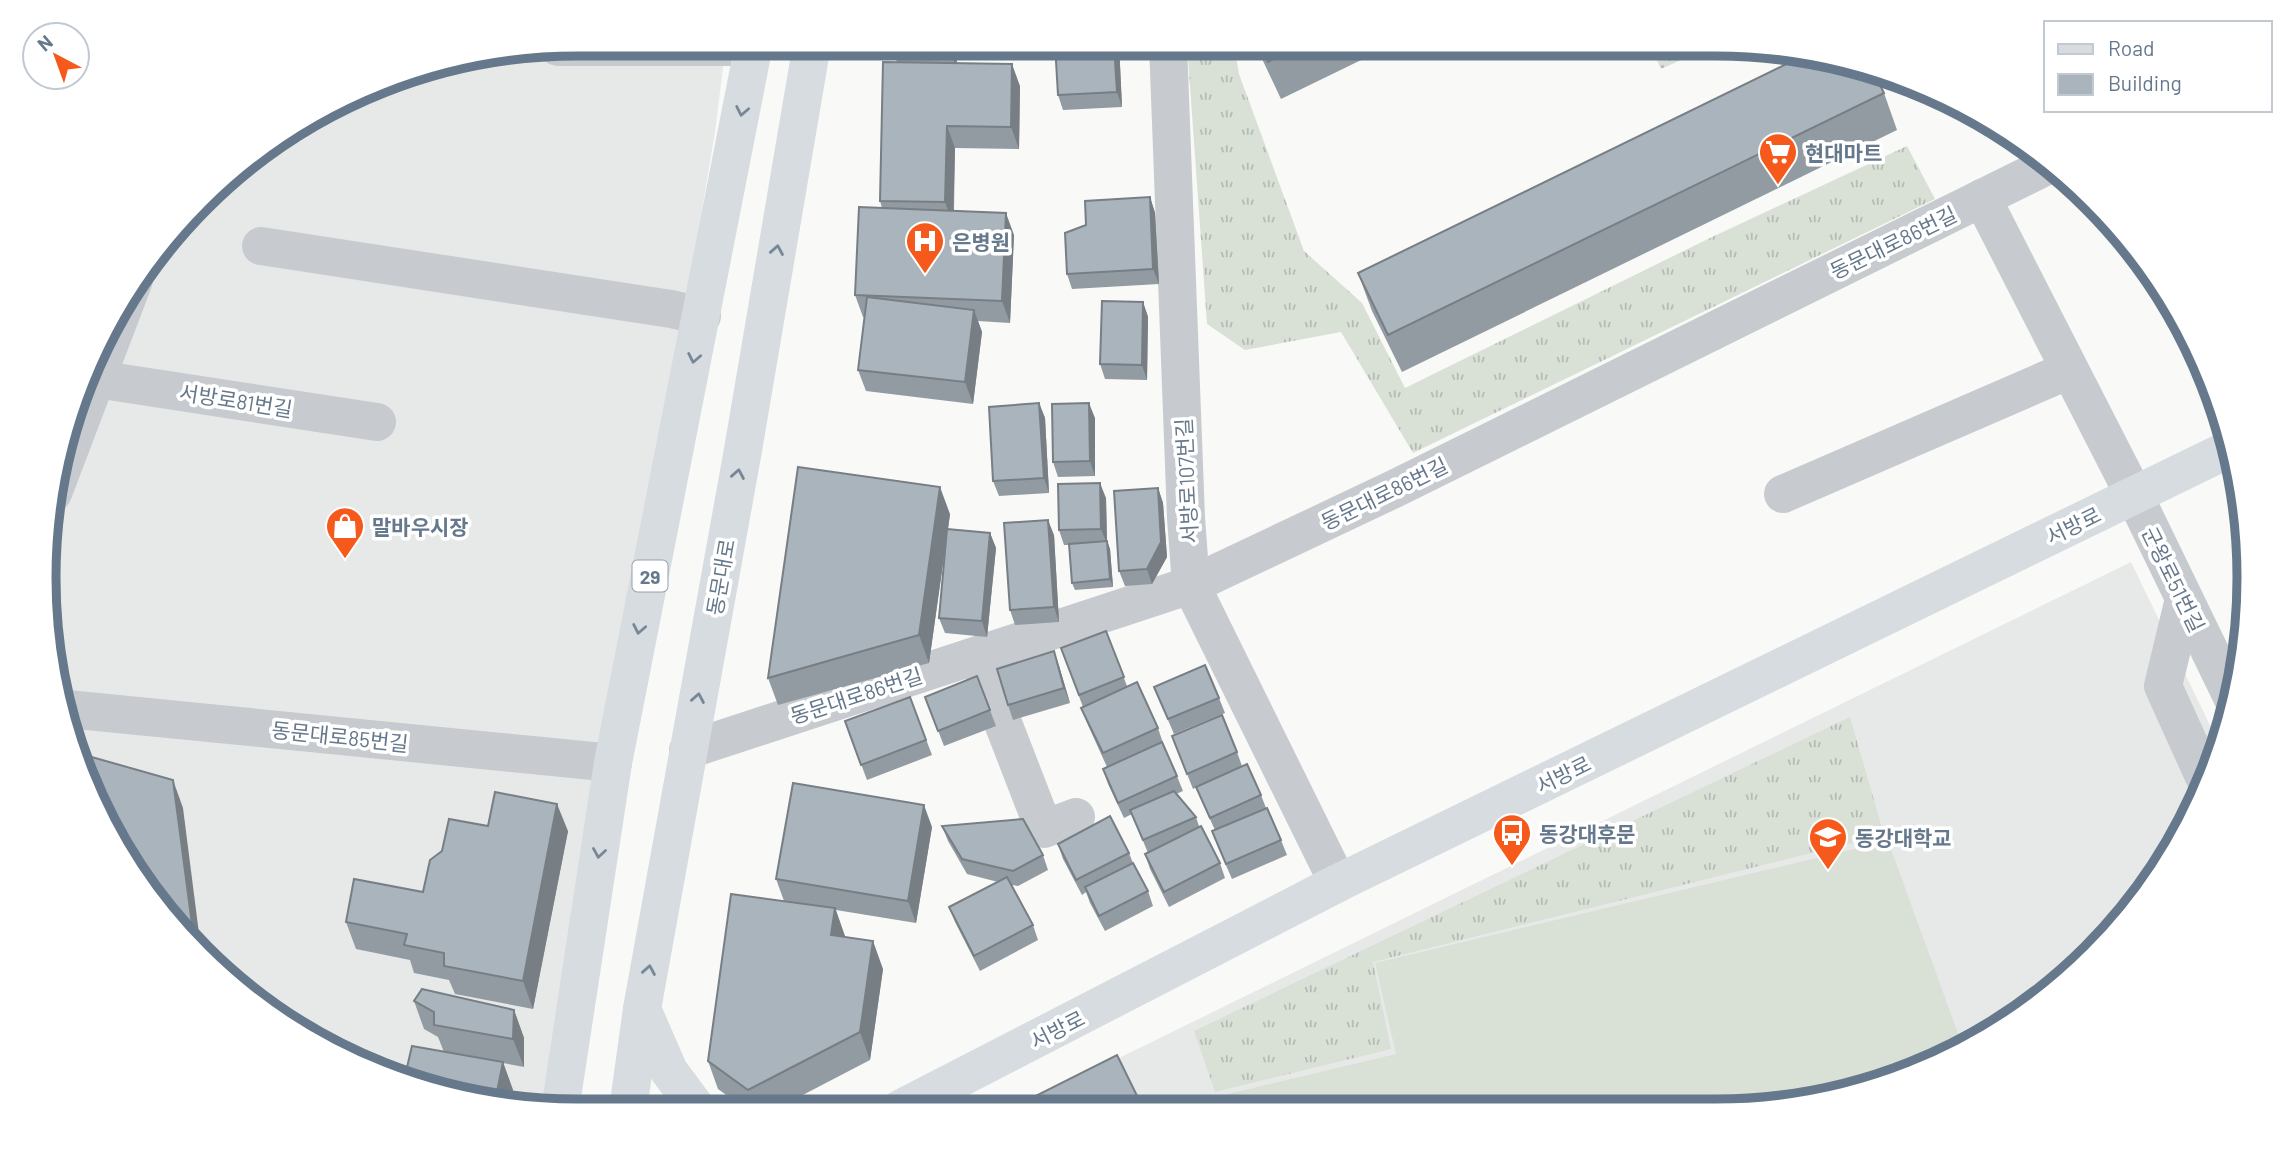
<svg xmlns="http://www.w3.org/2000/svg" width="2293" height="1155" viewBox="0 0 2293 1155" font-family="Barlow,'Noto Sans KR',sans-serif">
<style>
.built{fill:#e7e9e8}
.grass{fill:url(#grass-tufts)}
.park{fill:url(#park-dots)}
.pitch{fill:#d9e0d6}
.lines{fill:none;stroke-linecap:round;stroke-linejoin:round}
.minor{stroke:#c7cbcf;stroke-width:38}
.major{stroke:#d6dce0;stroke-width:38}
.wall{fill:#929ba2}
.shaded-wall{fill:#777e84}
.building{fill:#aab4bc;stroke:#777e84;stroke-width:2}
.oneway{stroke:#778798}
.labels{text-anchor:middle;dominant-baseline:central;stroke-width:7;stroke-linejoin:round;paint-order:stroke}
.shield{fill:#fff;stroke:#94a0ae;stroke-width:2}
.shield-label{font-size:19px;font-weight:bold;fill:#66788b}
.poi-label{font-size:21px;font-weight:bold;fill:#66788b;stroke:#fff;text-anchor:start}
.street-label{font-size:21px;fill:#66788b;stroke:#fff}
.rim{fill:none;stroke:#66788b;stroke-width:9}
</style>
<defs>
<pattern id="grass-tufts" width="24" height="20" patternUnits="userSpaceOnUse" patternTransform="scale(1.75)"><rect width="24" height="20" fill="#d9e0d6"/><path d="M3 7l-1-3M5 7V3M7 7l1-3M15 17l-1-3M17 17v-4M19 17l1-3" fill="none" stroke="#b4bab4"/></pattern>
<pattern id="park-dots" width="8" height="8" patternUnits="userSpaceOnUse" patternTransform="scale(1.75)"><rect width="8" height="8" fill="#d9e0d6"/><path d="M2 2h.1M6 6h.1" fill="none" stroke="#b4bab4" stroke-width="1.8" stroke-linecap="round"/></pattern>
</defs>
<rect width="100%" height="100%" fill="#f9faf7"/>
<g class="built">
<polygon points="578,44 726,44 715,132 667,418 542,1110 440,1093 342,1056 200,955 99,813 48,647 54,473 133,281 252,154 406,72"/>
<polygon points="2131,562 2220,746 2194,813 2117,929 2012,1021 1919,1071 1785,1107 1015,1109"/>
</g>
<g class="grass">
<polygon points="1187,44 1234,44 1239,74 1304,251 1362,303 1405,388 1712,237 1907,146 1935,199 1413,453 1341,332 1245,350 1207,324"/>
<polygon points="1850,717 1884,835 1373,962 1391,1049 1215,1092 1194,1031"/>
</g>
<polygon class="park" points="1650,45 1714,45 1661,69"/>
<polygon class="pitch" points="1888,841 1963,1047 1919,1071 1785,1107 1217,1108 1215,1097 1396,1054 1375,963"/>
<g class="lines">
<g class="minor">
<polyline points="1168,44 1186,518 1191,585 1338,883"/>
<polyline points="558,47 754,47"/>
<polyline points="1982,198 2134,495 2234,701"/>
<polyline points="261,246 671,309 702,316"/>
<polyline points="96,379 377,422"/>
<polyline points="53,493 134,280"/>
<polyline points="1783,494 2069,370"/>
<polyline points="2184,599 2163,686 2206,781"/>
<polyline points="977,656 1044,829 1076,817"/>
<polyline points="67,709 613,763"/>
<polyline points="688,750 1191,585 1394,489 2051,164"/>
</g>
<g class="major">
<polyline points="642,1009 669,1071 698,1110"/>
<polyline points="900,1109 1338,883 2231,448"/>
<polyline points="560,1110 613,763 754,44"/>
<polyline points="628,1110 642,1009 743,450 812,44"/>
</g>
</g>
<g class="wall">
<polygon points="956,44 957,63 1020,86 1019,149 955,148 954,211 1014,235 1010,323 978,321 982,332 973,404 866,391 858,370 865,317 863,317 855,295 882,208 880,201 897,62 895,57"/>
<polygon points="1055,44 1119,44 1122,107 1063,110 1058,95"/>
<polygon points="1255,44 1392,45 1281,99"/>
<polygon points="1884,93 1897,130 1402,372 1372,311 1358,273"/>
<polygon points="1150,197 1155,213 1159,284 1072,289 1067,274 1086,225"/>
<polygon points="1143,302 1148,317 1147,380 1105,379 1100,364"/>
<polygon points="1039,403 1045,418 1049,493 999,496 993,481"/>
<polygon points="1095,418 1095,476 1058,477 1053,462"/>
<polygon points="1158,488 1163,503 1167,557 1152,584 1125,586 1119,571"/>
<polygon points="1106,498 1107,541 1110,549 1113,587 1075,590 1072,583 1069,545 1064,545 1059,530"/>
<polygon points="950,514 948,530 990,533 996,548 987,637 945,633 939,618 946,541 929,663 778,705 768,678"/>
<polygon points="1054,535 1059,622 1015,625 1010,610"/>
<polygon points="1106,631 1127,686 1158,728 1163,743 1162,743 1177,776 1183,791 1176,794 1196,817 1199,826 1220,863 1225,878 1169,907 1150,869 1145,854 1148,853 1132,814 1124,818 1108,784 1103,769 1107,767 1087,723 1081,708 1083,707 1061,648"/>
<polygon points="1059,666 1070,703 1013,720 1008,705"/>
<polygon points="977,676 996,726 944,746 925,697"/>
<polygon points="1154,687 1219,698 1225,713 1174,734"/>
<polygon points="910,697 932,755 867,780 845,721"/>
<polygon points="1172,736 1237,752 1242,766 1261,795 1266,808 1281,840 1287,855 1232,879 1218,847 1212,831 1215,830 1202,802 1197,787 1193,789"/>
<polygon points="942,826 1043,855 1048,870 1018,886 1012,885 1033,925 1038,940 980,971 955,922 949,907 998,882 967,874 948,841"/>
<polygon points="932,827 916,923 836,910 845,937 883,969 870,1060 774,1110 747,1110 718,1089 708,1061 784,901 776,879"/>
<polygon points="568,831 533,1009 455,994 449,980 414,973 410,960 356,949 346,922 423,892"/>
<polygon points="1058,844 1129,853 1133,863 1148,891 1153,906 1105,931 1090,903 1086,892 1082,895 1063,859"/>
<polygon points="414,1001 514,1010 524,1038 524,1067 503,1063 513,1090 444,1052 438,1037 424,1029"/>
</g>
<g class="shaded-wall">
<polygon points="951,44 956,44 957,70 952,55"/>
<polygon points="1114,44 1119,44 1122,107 1117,92"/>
<polygon points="1012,64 1020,86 1019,149 1011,127"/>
<polygon points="947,126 955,148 953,224 945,202"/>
<polygon points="1150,197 1155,213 1159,284 1153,269"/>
<polygon points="1006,213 1014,235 1010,323 1002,301"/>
<polygon points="1143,302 1148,317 1147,380 1142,365"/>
<polygon points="974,310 982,332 973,404 965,382"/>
<polygon points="1039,403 1045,418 1049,493 1044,478"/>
<polygon points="1089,403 1095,418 1095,476 1090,461"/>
<polygon points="1100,483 1106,498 1107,544 1101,529"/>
<polygon points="940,487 950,514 929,663 919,635"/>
<polygon points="1158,488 1163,503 1167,557 1152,584 1147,569"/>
<polygon points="1048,520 1054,535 1059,622 1054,607"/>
<polygon points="990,533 996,548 987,637 982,621"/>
<polygon points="1107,541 1110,549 1113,587 1110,579"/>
<polygon points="1054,651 1059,666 1070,703 1064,688"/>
<polygon points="173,780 183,808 202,957 195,947"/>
<polygon points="557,804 568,831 533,1009 523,981"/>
<polygon points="924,805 932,827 916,923 908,901"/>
<polygon points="835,908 845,936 841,963 831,935"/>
<polygon points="873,941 883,969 870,1060 860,1032"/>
<polygon points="514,1010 524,1038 524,1067 513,1039"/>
<polygon points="503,1062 513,1090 510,1105 495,1102"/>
</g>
<g class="building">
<polygon points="894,44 951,44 952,55 895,57"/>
<polygon points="1055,44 1114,44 1117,92 1058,95"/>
<polygon points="1259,44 1303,44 1268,62"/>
<polygon points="1807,54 1853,62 1872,69 1884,93 1388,335 1358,273"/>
<polygon points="883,62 1012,64 1011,127 947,126 945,202 880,201"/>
<polygon points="1150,197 1153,269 1067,274 1065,233 1086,225 1085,201"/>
<polygon points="859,207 1006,213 1002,301 855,295"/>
<polygon points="867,297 974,310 965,382 858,370"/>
<polygon points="1102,301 1143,302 1142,365 1100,364"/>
<polygon points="1039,403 1044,478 993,481 989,407"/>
<polygon points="1089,403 1090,461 1053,462 1052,404"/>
<polygon points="798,467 940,487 919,635 768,678"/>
<polygon points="1100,483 1101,529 1059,530 1058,484"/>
<polygon points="1158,488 1161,542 1147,569 1119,571 1114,491"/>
<polygon points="1048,520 1054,607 1010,610 1004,523"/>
<polygon points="947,529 990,533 982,621 939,618"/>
<polygon points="1107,541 1110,579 1072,583 1069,544"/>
<polygon points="1106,631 1124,677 1079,695 1061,648"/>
<polygon points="1054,651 1064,688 1008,705 997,669"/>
<polygon points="1205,665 1219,698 1168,719 1154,687"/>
<polygon points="977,676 990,710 938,731 925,697"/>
<polygon points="1137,682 1158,728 1103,753 1081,708"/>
<polygon points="910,697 926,740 861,765 845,721"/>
<polygon points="1222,715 1237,752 1187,774 1172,736"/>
<polygon points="1162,742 1177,776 1118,803 1103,769"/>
<polygon points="81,754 173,780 195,947 99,813"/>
<polygon points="1247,764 1261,795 1210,818 1196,787"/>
<polygon points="793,783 924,805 908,901 776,879"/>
<polygon points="1174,791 1196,817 1143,840 1130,810"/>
<polygon points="495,792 557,804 523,981 444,966 444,953 404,945 407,934 346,922 354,879 423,892 430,860 442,851 449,819 488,826"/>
<polygon points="1267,808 1281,840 1226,864 1212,831"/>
<polygon points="1110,816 1129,853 1076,880 1058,844"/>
<polygon points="1023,819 1043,855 1013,871 962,859 942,826"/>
<polygon points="1201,826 1220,863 1164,892 1145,854"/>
<polygon points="1133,863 1148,891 1099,916 1085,887"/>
<polygon points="1007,877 1033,925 974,956 949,907"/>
<polygon points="731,894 835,908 831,935 873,941 860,1032 748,1090 708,1061"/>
<polygon points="422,989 514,1010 513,1039 434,1025 434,1012 414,1001"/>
<polygon points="412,1046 503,1062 495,1102 440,1093 404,1080"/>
<polygon points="1117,1055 1143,1108 1010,1109"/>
</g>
<defs><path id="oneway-chevron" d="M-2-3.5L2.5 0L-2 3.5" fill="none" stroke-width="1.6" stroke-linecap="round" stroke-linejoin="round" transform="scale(1.75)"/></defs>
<g class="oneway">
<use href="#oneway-chevron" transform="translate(742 111) rotate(101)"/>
<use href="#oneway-chevron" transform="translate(777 250) rotate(-80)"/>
<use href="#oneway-chevron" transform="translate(694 358) rotate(101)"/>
<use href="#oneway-chevron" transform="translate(738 474) rotate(-80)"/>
<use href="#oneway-chevron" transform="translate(639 629) rotate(101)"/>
<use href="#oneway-chevron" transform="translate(698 698) rotate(-80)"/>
<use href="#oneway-chevron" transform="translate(599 853) rotate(99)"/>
<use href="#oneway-chevron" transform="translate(649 970) rotate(-80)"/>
</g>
<defs>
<symbol id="supermarket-pin" viewBox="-11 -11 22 30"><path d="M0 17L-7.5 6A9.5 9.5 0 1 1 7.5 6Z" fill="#f55a1c" stroke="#fff"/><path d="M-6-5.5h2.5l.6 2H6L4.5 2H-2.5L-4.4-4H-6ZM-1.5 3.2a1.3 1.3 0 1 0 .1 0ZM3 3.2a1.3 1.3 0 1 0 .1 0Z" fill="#fff"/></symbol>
<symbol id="hospital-pin" viewBox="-11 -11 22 30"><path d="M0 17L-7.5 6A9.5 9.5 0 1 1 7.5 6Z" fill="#f55a1c" stroke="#fff"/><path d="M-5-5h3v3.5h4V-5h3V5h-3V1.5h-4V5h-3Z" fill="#fff"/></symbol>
<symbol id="shop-pin" viewBox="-11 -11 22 30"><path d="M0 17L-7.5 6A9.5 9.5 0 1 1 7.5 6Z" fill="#f55a1c" stroke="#fff"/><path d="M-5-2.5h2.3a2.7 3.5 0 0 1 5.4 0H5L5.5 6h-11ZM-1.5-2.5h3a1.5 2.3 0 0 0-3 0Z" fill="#fff"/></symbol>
<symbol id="bus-pin" viewBox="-11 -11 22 30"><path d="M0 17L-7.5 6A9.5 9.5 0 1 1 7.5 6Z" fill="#f55a1c" stroke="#fff"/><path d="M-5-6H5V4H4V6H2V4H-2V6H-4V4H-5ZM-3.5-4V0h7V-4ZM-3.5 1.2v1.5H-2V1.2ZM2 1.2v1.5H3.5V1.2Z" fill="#fff"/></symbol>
<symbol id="university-pin" viewBox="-11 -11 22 30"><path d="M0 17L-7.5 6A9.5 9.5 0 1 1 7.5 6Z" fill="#f55a1c" stroke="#fff"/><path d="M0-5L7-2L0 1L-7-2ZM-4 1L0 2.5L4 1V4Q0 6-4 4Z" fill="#fff"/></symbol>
</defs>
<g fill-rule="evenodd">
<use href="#supermarket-pin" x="1756" y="130" width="44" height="60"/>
<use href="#hospital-pin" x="903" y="219" width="44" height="60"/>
<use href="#shop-pin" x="323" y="504" width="44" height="60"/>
<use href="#bus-pin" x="1490" y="811" width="44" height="60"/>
<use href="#university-pin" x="1806" y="815" width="44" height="60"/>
</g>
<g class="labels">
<rect class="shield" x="632.5" y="560.5" width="35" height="31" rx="5"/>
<g class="shield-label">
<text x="650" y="576">29</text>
</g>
<g class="poi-label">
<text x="1805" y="152">현대마트</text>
<text x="952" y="241">은병원</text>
<text x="372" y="526">말바우시장</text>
<text x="1539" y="833">동강대후문</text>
<text x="1855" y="837">동강대학교</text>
</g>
<g class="street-label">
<text transform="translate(1893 242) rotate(-26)">동문대로86번길</text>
<text transform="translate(236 400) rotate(9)">서방로81번길</text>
<text transform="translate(1186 481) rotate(-93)">서방로107번길</text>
<text transform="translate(1384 493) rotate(-26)">동문대로86번길</text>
<text transform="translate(2073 525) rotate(-26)">서방로</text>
<text transform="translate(720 577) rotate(-80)">동문대로</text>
<text transform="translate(2174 579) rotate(64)">군왕로51번길</text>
<text transform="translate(856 695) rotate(-18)">동문대로86번길</text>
<text transform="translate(340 736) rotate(6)">동문대로85번길</text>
<text transform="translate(1563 774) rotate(-26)">서방로</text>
<text transform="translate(1057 1029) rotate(-27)">서방로</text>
</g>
</g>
<path d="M0 0H2293V1155H0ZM577 56H1716A521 521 0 0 1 2237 577V578A521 521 0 0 1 1716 1099H577A521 521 0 0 1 56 578V577A521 521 0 0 1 577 56Z" fill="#fff" fill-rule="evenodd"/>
<path class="rim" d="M577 56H1716A521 521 0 0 1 2237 577V578A521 521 0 0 1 1716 1099H577A521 521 0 0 1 56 578V577A521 521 0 0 1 577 56Z"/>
<rect x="2044" y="21" width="228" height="91" fill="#ffffff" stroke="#c2c9d1" stroke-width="2"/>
<rect x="2058" y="44" width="35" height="10" fill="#d6dce0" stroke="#c2c9d1" stroke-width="2"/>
<text x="2108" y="56" font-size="21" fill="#66788b">Road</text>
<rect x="2058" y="74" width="35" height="21" fill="#aab4bc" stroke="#c2c9d1" stroke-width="2"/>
<text x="2108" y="91" font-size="21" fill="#66788b">Building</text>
<g transform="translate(56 56) rotate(319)"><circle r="33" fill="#ffffff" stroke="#c2c9d1" stroke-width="2"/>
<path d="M0-5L12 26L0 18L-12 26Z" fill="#f55a1c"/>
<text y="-10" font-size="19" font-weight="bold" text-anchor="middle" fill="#66788b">N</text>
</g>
</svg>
